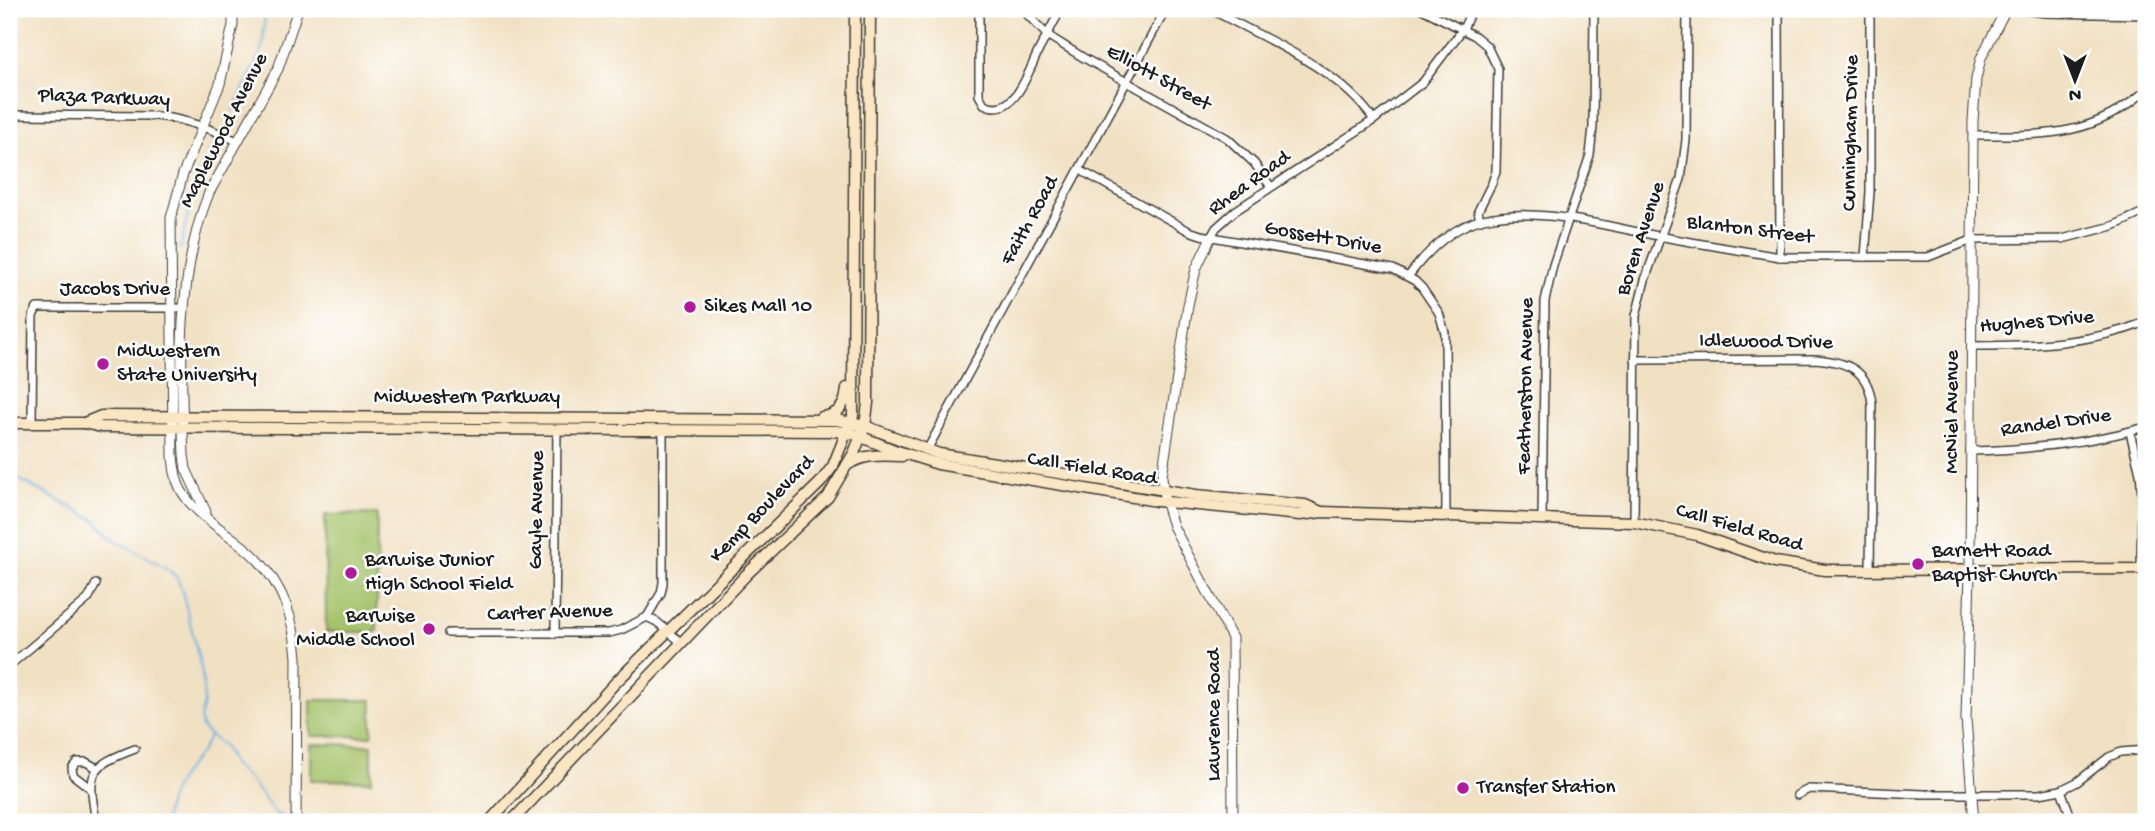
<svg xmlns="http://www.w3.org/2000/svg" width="2155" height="831" viewBox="0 0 2155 831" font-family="'Gochi Hand',sans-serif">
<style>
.green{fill:#a4c36a;stroke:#607043;stroke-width:2}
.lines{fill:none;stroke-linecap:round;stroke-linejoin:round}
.stream{stroke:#6db1e2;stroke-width:2}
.minor-casing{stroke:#3c3a35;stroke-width:10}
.tertiary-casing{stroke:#3c3a35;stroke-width:11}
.secondary-casing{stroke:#3c3a35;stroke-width:13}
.minor{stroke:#fff;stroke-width:7}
.tertiary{stroke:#fff;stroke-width:9}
.secondary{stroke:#fbe6c4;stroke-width:10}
.poi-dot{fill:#b5179e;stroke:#fff;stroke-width:2.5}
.labels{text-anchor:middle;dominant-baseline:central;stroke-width:5;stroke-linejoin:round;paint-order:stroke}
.street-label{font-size:21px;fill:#1c1c1c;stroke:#fff}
.poi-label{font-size:21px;fill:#1c1c1c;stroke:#fff;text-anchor:start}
</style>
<rect width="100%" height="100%" fill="#fff"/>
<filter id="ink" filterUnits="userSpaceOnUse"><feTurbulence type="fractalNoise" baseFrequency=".0143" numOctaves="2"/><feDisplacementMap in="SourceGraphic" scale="14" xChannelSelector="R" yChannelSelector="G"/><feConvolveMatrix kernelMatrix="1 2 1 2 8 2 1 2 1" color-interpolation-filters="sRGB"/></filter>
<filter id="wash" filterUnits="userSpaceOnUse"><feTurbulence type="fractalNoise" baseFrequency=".00686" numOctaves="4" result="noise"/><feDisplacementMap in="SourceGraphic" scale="28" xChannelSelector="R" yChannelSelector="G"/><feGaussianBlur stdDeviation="1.57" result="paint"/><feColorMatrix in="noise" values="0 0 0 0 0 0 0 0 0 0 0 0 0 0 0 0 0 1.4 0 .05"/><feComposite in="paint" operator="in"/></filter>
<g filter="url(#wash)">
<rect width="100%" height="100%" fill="#f1e1c3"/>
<g class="green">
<polygon points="377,514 377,632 326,632 325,515"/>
<rect x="311" y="700" width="61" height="36"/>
<polygon points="311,744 372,745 372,781 311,780"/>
</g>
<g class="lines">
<g class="stream">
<polyline points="233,110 257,62 263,44 265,9"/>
<polyline points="180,249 195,183 215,143"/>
<polyline points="9,474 95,520 114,539 168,569 177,578 182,590 202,672 204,703 200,719 202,727 209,735 223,745 233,765 250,780 275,813 286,818"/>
<polyline points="1245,819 1251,822"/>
<polyline points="308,820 420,822"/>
<path d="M 165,822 C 166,803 174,786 185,771 C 195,758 205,751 209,735"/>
<polyline points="809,822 1218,819"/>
</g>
</g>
</g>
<g filter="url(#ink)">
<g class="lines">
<defs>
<g id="minor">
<path d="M 979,9 L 979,95 L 984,104 C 1016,120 1029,68 1040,48 C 1047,35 1054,22 1061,9"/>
<polyline points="1022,9 1047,35 1084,58 1227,138 1254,163 1271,187"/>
<path d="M 1210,9 C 1266,40 1336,66 1374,120"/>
<polyline points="1422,9 1475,36 1487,46 1498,69 1496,171 1492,183 1478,211 1480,220"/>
<polyline points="1779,9 1780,257"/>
<polyline points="2014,9 2045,13 2146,15"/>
<path d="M 9,115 L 155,116 C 185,119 209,128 237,141"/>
<path d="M 1973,135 C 2040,135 2092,139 2146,90"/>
<polyline points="1080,170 1189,231 1201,235 1393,269 1415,281 1422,288 1439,313 1445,333 1446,517"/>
<polyline points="1211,237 1216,228 1235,211 1374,120 1423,82 1463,29 1472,9"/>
<polyline points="1865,257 1870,192 1870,9"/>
<path d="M 1408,277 C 1427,251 1451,227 1483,219 C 1535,206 1600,225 1653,235 C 1695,243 1737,250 1780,257 L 1928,257 L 1972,240 L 2062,239 L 2113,226 L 2146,211"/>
<path d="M 1971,346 C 2031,346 2090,344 2146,322"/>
<path d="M 1635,360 L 1816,359 C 1847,362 1868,369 1872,403 L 1870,571"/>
<polyline points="32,423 33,316 37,308 184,308"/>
<polyline points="2130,432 2140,473 2142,495 2141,569"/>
<polyline points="927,450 1166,9"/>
<path d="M 1970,451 C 2031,450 2088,443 2146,427"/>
<polyline points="1542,519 1545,301 1553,265 1590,155 1593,127 1594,9"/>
<polyline points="1634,522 1636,316 1645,280 1681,179 1686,140 1687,9"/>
<polyline points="647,617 661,593 663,583 663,430"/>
<polyline points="448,633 609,633 621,630 647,617 657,622 682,643"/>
<polyline points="555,634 557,429"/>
<polyline points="9,666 88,599 96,584"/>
<polyline points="90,788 73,775 72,768 77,762 86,762 97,768"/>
<polyline points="2061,790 2073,822"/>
<polyline points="1797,795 1809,789 1924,794 2039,794 2061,790 2077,782 2109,757 2121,752 2146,750"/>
<path d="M 96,822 C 88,773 87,767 135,749"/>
</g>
<g id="tertiary">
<path d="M 233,9 L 233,25 L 220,84 L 183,174 L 171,218 L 173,456 C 174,467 175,478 180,488 C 194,517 236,536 258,560 C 284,588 294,620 297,657 L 296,822"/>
<polyline points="1211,237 1196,269 1188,305 1162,476 1164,497 1173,526 1232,638 1233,822"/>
<path d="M 206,512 L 186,469 L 184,455 C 180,372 177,272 209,193 L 278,69 L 298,9"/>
<polyline points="1974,822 1966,719 1970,571 1973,121 1976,79 1981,58 2006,9"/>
</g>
<g id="secondary">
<path d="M 822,417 C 840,415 846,404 847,388"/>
<polyline points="9,423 84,423 101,427 836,431 854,434 894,450 938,464 1157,501 1300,515 1322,512 1634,522 1697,535 1775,562 1825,570 2146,569"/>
<polyline points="84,423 101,416 837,420 865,426 939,454 1196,495 1305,505 1319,511"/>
<path d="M 847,465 C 865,454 881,455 902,456"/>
<polyline points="489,822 616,682 820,483 833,466 853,416 855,9"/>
<polyline points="511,822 747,574 828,497 854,453 865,426 868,403 870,9"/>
</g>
</defs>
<use href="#minor" class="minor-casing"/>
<use href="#tertiary" class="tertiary-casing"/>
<use href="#secondary" class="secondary-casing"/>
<use href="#minor" class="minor"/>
<use href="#tertiary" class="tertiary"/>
<use href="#secondary" class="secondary"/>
</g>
</g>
<g class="poi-dot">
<circle cx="690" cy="307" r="7"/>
<circle cx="103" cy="364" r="7"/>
<circle cx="1918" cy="564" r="7"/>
<circle cx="351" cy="573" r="7"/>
<circle cx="429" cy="629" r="7"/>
<circle cx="1463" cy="788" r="7"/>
</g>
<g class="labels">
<g class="street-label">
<text transform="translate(1158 79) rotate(29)">Elliott Street</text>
<text transform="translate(104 99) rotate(2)">Plaza Parkway</text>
<text transform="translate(225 131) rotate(-63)">Maplewood Avenue</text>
<text transform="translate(1852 133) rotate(-89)">Cunningham Drive</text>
<text transform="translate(1250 184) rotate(-36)">Rhea Road</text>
<text transform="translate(1031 221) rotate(-61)">Faith Road</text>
<text transform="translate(1750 231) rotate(7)">Blanton Street</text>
<text transform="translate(1323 239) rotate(10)">Gossett Drive</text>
<text transform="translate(1642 239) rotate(-72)">Boren Avenue</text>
<text x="115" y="290">Jacobs Drive</text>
<text transform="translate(2037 323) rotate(-5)">Hughes Drive</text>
<text transform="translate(1766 343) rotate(1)">Idlewood Drive</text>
<text transform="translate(1527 386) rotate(-89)">Featherston Avenue</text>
<text x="467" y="398">Midwestern Parkway</text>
<text transform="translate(1953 412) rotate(-90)">McNiel Avenue</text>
<text transform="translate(2056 424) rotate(-8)">Randel Drive</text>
<text transform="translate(1092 470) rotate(9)">Call Field Road</text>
<text transform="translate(538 510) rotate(-89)">Gayle Avenue</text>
<text transform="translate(763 510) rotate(-46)">Kemp Boulevard</text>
<text transform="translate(1739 529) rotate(16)">Call Field Road</text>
<text transform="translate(550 614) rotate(-2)">Carter Avenue</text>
<text transform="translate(1215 715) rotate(-90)">Lawrence Road</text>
</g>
<g class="poi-label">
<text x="704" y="307">Sikes Mall 10</text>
<text x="117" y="352">Midwestern<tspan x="117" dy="24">State University</tspan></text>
<text x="1932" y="552">Barnett Road<tspan x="1932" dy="24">Baptist Church</tspan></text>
<text x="365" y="561">Barwise Junior<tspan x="365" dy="24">High School Field</tspan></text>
<text x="415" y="617" text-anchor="end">Barwise<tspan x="415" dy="24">Middle School</tspan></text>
<text x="1477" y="788">Transfer Station</text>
</g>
</g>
<rect width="2155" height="831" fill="none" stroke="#fff" stroke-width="35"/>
<g transform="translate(2075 80) rotate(180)" stroke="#ffffff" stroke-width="5" paint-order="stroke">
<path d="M0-5L12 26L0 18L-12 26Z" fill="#1c1c1c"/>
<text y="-10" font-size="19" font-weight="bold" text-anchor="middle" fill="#1c1c1c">N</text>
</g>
</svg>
